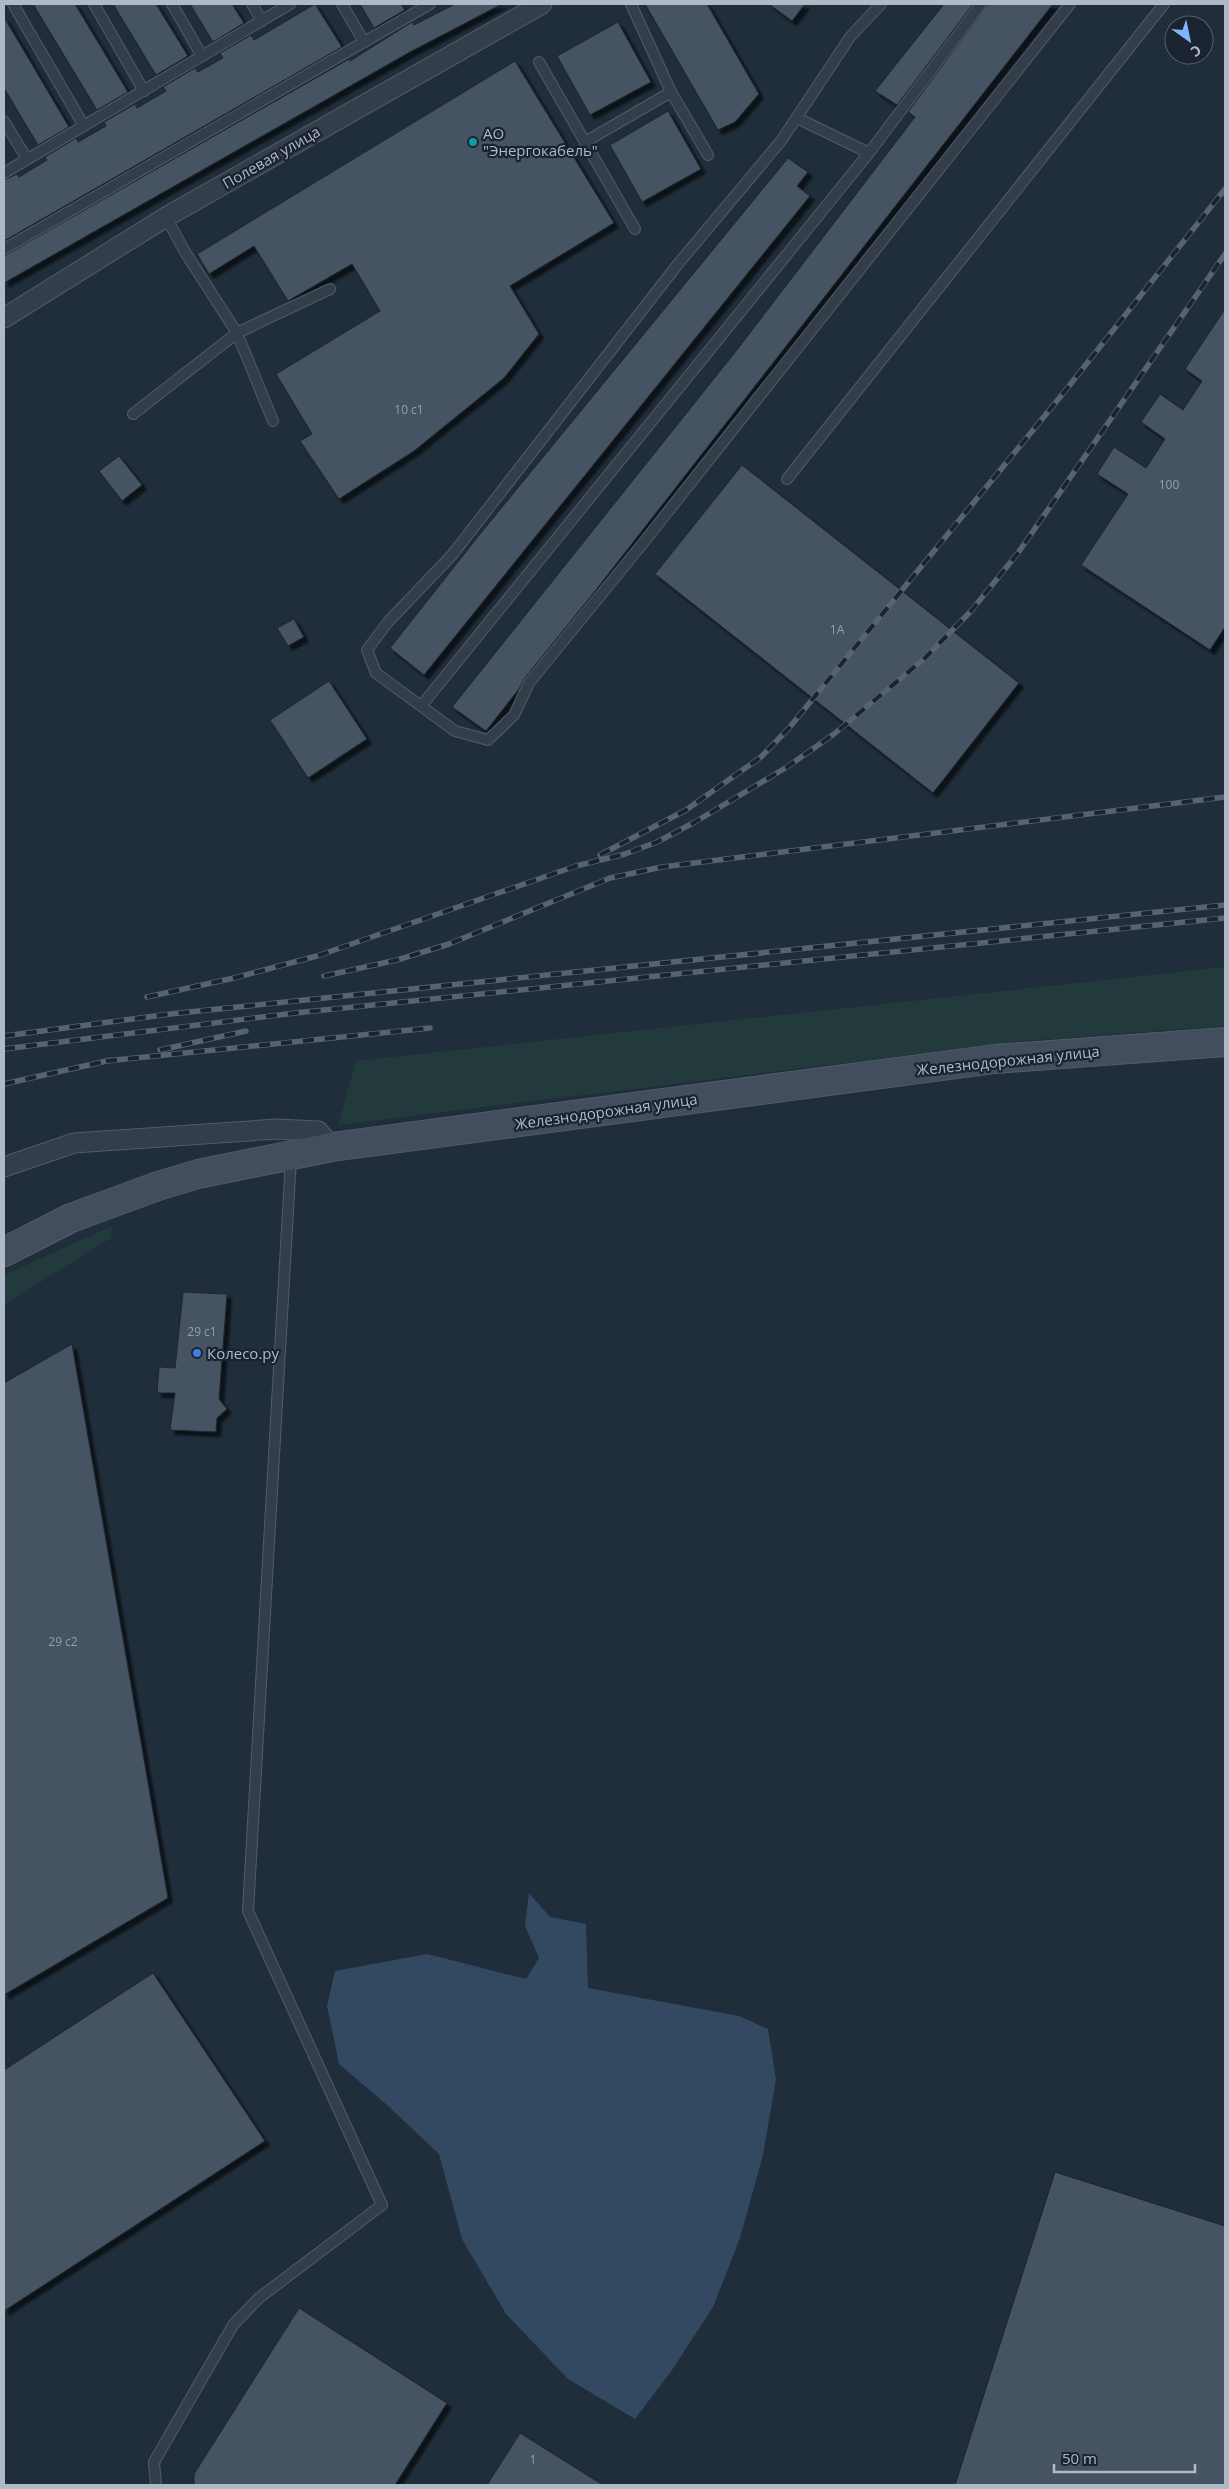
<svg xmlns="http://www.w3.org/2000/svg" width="1229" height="2489" viewBox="0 0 1229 2489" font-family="'Open Sans',sans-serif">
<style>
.green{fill:#223a3b}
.water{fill:#334962}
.building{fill:#445262;stroke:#1c2531;filter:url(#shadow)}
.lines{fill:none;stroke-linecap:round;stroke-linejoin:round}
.service-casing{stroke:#525c68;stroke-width:12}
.minor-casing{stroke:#525c68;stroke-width:21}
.secondary-casing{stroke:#525c68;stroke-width:30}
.service{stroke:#343e4a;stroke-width:10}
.minor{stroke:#343e4a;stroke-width:19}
.secondary{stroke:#424e5e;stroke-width:28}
.rail-casing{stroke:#566372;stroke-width:5.5}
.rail{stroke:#1a232f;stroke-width:4;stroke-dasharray:11;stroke-linecap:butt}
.culture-dot{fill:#0f9aa8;stroke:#1a232f;stroke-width:2}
.shop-dot{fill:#3f7fe0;stroke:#1a232f;stroke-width:2}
.labels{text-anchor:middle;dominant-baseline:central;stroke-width:4.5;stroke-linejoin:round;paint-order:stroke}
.number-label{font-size:12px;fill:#949fae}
.poi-label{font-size:15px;fill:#afb9c7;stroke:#1a232f;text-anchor:start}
.street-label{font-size:15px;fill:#afb9c7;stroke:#1a232f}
</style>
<defs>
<filter id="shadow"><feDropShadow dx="4.5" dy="4.5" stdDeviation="1" flood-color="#0009"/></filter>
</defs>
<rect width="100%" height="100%" fill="#202d3a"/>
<g class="green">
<polygon points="1225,967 1225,1026 1025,1041 338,1125 356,1061"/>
<polygon points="112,1226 111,1238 4,1305 4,1275"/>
</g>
<polygon class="water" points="529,1893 550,1917 586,1924 588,1988 739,2016 768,2029 776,2079 763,2155 740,2238 713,2307 672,2370 635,2419 568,2379 506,2314 462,2239 439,2154 387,2105 339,2064 327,2006 335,1971 427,1954 526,1979 539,1958 525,1926"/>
<g class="building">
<polygon points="33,4 75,4 128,92 97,110"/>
<polygon points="113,4 156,4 188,56 156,75"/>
<polygon points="190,4 232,4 244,23 213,42"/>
<polygon points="315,4 342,47 4,241 4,180 17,174 19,177 47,160 45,157 76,138 78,142 106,126 104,122 135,104 137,108 166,91 163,87 195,68 198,72 223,58 220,53 251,35 254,40"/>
<polygon points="360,4 401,4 405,10 374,28"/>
<polygon points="455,4 502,4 410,52 4,283 4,256 349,59 350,61 412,22 414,25"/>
<polygon points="645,4 707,4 759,94 735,122 718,130"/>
<polygon points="769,4 805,4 792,21"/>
<polygon points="944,4 973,4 897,105 875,91"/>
<polygon points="988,4 1053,4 592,595 524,679 519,689 486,731 452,707 736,351 915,117 908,112"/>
<polygon points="4,17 69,127 38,145 4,88"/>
<polygon points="618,22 651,82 590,115 557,56"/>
<polygon points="515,61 614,223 510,286 539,334 504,378 414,451 339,499 300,441 312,434 276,374 380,311 352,264 288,301 254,246 209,274 197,254"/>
<polygon points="668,111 701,169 642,202 610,145"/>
<polygon points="788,158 808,172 797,186 810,196 424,675 390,648 480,534"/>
<polygon points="1225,309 1225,627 1210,650 1081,565 1128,494 1097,474 1114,447 1146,468 1165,439 1141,422 1160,394 1183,410 1202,381 1185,369"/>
<polygon points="119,456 142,485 122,501 99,471"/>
<polygon points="742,465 1019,683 933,793 655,574"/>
<polygon points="294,619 304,637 288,646 277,628"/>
<polygon points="329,681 367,739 308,778 270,720"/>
<polygon points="183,1292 227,1294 219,1399 227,1409 217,1418 216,1432 170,1430 175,1393 157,1393 159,1367 175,1368"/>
<polygon points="72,1344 168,1898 4,1995 4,1383"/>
<polygon points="153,1973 265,2141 4,2311 4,2070"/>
<polygon points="1055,2172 1225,2226 1225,2485 955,2485"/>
<polygon points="299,2308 447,2403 395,2485 194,2485 194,2474"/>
<polygon points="520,2433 603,2485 487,2485"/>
</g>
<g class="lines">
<defs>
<g id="service">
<polyline points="13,4 84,126"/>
<polyline points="94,4 144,91"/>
<polyline points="172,4 202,56"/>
<polyline points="252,4 262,21"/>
<polyline points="342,4 364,42"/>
<polyline points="631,4 671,92 708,155"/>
<polyline points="881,4 850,37 781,141 678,264 452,555 388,622 367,650 376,673 455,731 488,740 514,715 529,683 643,543 1070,4"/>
<polyline points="539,62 635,229"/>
<polyline points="797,118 869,153"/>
<polyline points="4,121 27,159"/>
<polyline points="585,142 671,92"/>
<polyline points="4,173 290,4"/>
<polyline points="166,217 185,252 237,333 273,421"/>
<polyline points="4,249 430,4"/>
<polyline points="133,414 237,333 330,289"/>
<polyline points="787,479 1164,4"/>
<polyline points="422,705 869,153 981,4"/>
<polyline points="156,2485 154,2462 233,2325 259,2298 382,2205 248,1911 291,1158"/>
</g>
<g id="minor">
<polyline points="4,318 166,217 542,4"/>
<polyline points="4,1167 74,1143 277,1129 318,1131 332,1147"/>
</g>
<polyline id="secondary" points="4,1252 71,1218 158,1186 198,1174 332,1147 995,1059 1225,1042"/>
</defs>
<use href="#service" class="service-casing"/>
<use href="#minor" class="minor-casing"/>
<use href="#secondary" class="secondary-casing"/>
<use href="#service" class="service"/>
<use href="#minor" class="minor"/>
<use href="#secondary" class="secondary"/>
<defs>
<g id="rail">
<polyline points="600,855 686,810 761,757 789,728 1065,391 1225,189"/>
<polyline points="324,976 397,960 449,944 610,878 662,867 1225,797"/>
<polyline points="147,997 234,978 317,956 576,866 625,854 657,842 695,822 787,767 834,734 924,659 971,611 1018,553 1225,254"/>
<polyline points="4,1036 170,1014 1225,905"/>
<polyline points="4,1049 295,1013 1225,918"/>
<polyline points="160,1050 246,1031"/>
<polyline points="106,1061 430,1028"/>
<polyline points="4,1084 111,1060"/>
</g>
</defs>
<use href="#rail" class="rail-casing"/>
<use href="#rail" class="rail"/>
</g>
<circle class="culture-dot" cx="473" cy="142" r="5"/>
<circle class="shop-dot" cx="197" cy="1353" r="5"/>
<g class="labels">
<g class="number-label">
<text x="409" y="409">10 с1</text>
<text x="1169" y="484">100</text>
<text x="837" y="629">1А</text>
<text x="202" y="1331">29 с1</text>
<text x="63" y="1641">29 с2</text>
<text x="533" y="2459">1</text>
</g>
<g class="poi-label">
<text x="483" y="133">АО<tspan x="483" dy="17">"Энергокабель"</tspan></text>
<text x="207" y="1353">Колесо.ру</text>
</g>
<g class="street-label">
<text transform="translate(271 157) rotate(-30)">Полевая улица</text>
<text transform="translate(1008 1060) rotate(-6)">Железнодорожная улица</text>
<text transform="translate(606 1111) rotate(-8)">Железнодорожная улица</text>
</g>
</g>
<rect width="1229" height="2489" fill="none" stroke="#afb9c7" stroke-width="10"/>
<g transform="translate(1189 40) rotate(147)"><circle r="24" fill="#1a232f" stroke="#565f6c"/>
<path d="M0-4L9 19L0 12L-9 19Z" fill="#7fb5fc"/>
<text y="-8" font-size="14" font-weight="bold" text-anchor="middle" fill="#afb9c7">С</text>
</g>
<path d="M1054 2464v8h141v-8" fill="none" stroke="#afb9c7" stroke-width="2.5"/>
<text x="1062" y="2464" font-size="15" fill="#afb9c7" stroke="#1a232f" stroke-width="4" paint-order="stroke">50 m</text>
</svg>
